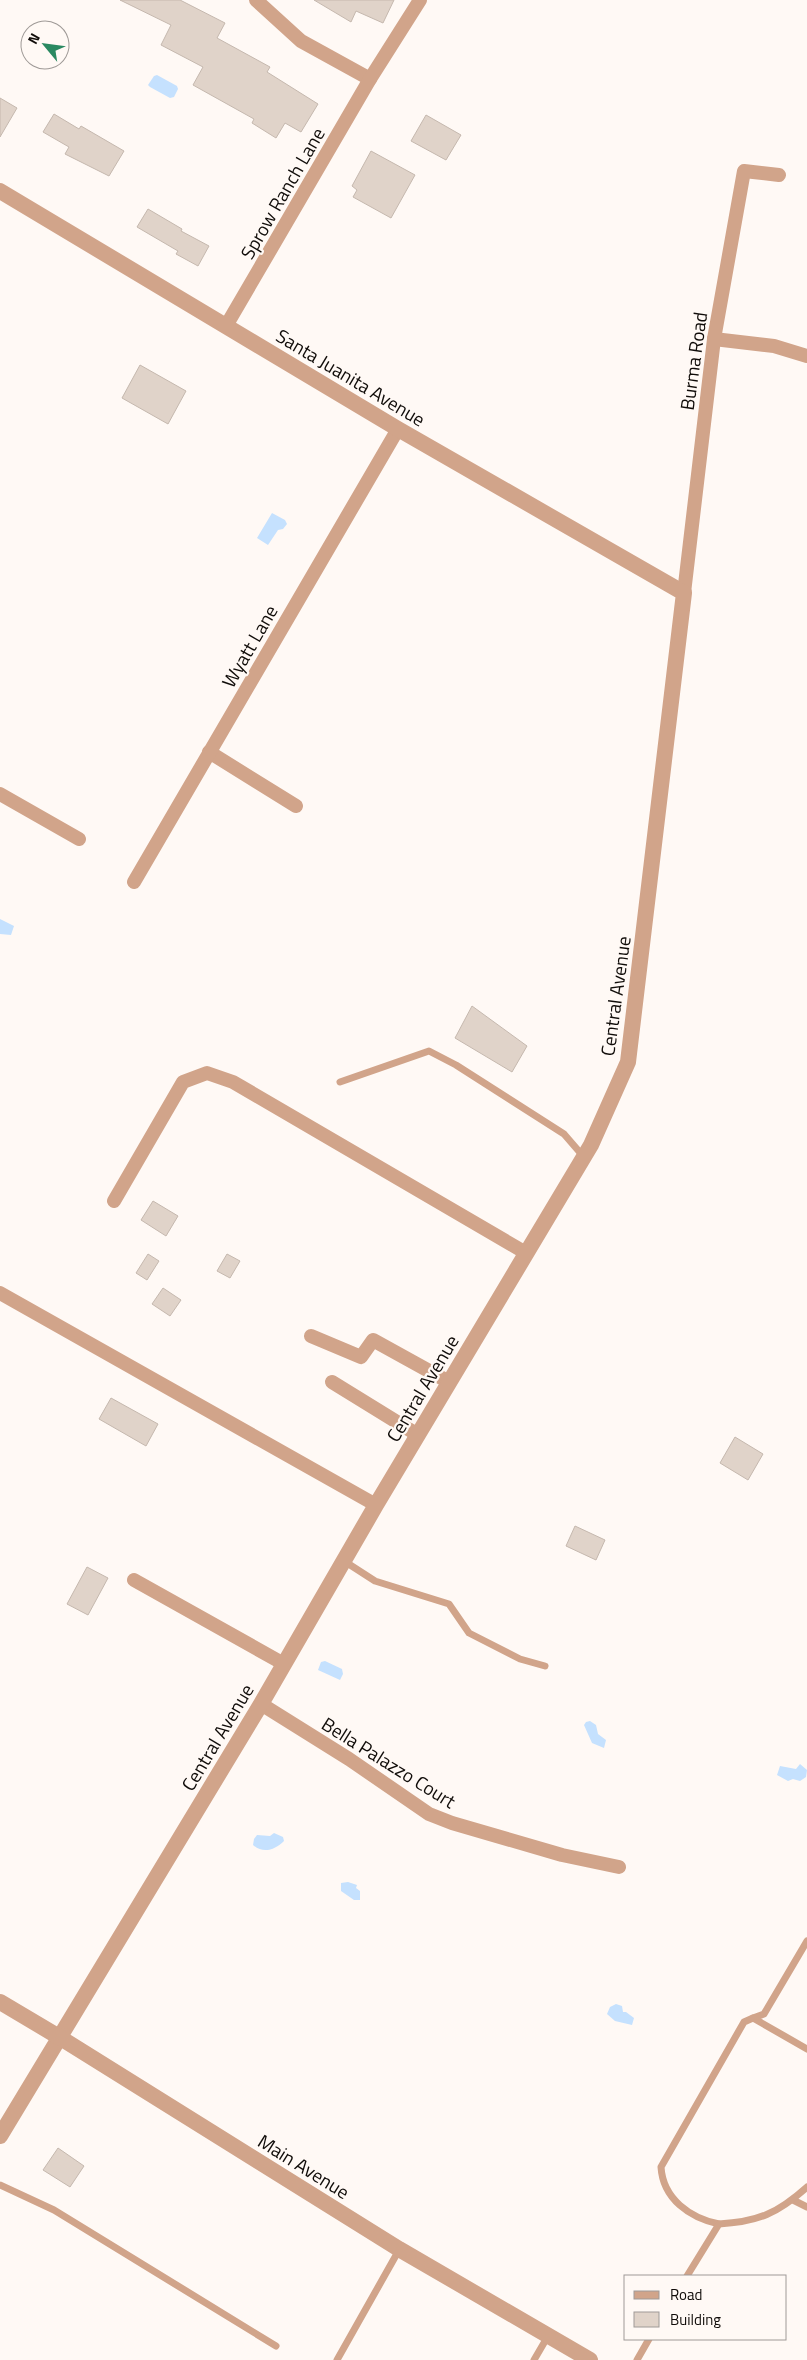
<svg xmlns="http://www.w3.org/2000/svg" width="807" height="2360" viewBox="0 0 807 2360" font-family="'Titillium Web',sans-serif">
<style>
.water{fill:#c5e1fe}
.building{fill:#e0d3c9;stroke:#c5b8ae}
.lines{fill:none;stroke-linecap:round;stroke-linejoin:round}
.service{stroke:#d1a48a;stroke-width:7}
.minor{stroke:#d1a48a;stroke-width:14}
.tertiary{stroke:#d1a48a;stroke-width:16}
.labels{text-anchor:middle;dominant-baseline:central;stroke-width:4.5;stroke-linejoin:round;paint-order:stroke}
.street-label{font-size:19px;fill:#100c09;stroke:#fff9f5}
</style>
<rect width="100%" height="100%" fill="#fff9f5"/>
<g class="water">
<polygon points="157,75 177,86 178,89 174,97 170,98 150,87 148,85 154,76"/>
<polygon points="272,513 285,520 287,524 283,529 278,530 268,545 257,538"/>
<polygon points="0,919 14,926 11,935 0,934"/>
<polygon points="325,1661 342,1669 343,1674 340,1680 318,1670 321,1662"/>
<polygon points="590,1721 596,1725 598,1734 606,1740 604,1748 592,1743 584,1725 586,1722"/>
<polygon points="800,1764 807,1770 806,1777 800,1781 793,1779 788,1781 777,1775 780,1766 796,1769"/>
<path d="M 274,1833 L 283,1837 L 284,1841 C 275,1850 263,1854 253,1845 L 254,1839 L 257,1835 L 270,1836 Z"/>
<polygon points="348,1882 357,1885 356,1888 360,1891 360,1900 354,1900 341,1891 341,1883"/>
<polygon points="616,2004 622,2006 623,2012 626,2012 634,2018 632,2025 615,2021 607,2014 610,2007"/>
</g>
<g class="building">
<polygon points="120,0 180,0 225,23 217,38 270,67 267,72 318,104 301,132 285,123 276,138 252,123 254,119 193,85 203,67 161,45 171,25"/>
<polygon points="314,0 394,0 383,23 356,11 351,22"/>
<polygon points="0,98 17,108 0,137"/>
<polygon points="54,114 79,129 81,126 124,151 109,176 65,154 69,147 43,132"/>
<polygon points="426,115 461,135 446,160 411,141"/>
<polygon points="371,151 415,175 391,218 353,197 357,190 352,186"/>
<polygon points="148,209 182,229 181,231 209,246 198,266 176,254 178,251 137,227"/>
<polygon points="140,365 186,391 168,424 122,398"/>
<polygon points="472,1006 527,1046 512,1072 455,1038"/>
<polygon points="153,1201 178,1216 166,1236 141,1220"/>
<polygon points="148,1254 159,1261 147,1280 136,1273"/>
<polygon points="227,1254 240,1261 230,1278 217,1271"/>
<polygon points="163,1288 181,1300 170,1316 152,1304"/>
<polygon points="111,1398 158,1424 146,1446 99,1419"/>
<polygon points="735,1437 763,1454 748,1480 720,1463"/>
<polygon points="575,1526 605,1540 596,1560 566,1546"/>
<polygon points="87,1567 108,1578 88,1615 67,1604"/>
<polygon points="58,2148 84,2166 70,2187 43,2170"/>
</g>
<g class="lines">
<g class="service">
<polyline points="340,1082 429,1051 456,1065 564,1134 583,1156"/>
<polyline points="344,1561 375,1581 449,1604 469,1633 520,1659 545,1666"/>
<polyline points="753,2018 764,2014 807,1941"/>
<polyline points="0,2185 54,2210 276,2346"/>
<polyline points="793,2200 807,2207"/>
<path d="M 719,2224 C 690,2218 663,2199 661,2167 L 744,2022 L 753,2018 L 807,2049"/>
<path d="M 687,2276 L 719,2224 C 758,2222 778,2213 807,2187"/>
<polyline points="337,2360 399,2250"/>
<polyline points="534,2360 548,2336"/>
<polyline points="637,2360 649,2339"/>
</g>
<g class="minor">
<polyline points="256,0 301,41 370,79"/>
<polyline points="226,326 370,79 420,0"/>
<polyline points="714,339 774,346 807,356"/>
<polyline points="684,593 714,339 744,171 779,175"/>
<polyline points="209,752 296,806"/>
<polyline points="0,794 79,839"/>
<polyline points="134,882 398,429"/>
<polyline points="114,1201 183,1082 207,1073 233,1082 526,1253"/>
<polyline points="0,1293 376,1505"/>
<polyline points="311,1336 361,1357 373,1340 449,1382"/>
<polyline points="332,1382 418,1435"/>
<polyline points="134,1580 284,1664"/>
<polyline points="261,1704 349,1759 429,1814 452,1823 562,1855 619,1867"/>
</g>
<g class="tertiary">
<polyline points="0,191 398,429 684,593 628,1062 591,1145 376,1505 261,1704 0,2136"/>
<polyline points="0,2002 59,2037 399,2249 590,2360"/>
</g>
</g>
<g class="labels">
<g class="street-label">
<text transform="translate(282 193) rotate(-60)">Sprow Ranch Lane</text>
<text transform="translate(693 361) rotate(-82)">Burma Road</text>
<text transform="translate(351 377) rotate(31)">Santa Juanita Avenue</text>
<text transform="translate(249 646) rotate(-60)">Wyatt Lane</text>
<text transform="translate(615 996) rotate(-82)">Central Avenue</text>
<text transform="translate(422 1388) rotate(-59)">Central Avenue</text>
<text transform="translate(217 1737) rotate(-59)">Central Avenue</text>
<text transform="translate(389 1762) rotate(32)">Bella Palazzo Court</text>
<text transform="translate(304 2166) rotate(32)">Main Avenue</text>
</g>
</g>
<rect x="624" y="2275" width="162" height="65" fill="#fff9f5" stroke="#9f9a97"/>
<rect x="634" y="2291" width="25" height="8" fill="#d1a48a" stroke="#9f9a97"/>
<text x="670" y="2300" font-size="15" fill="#100c09">Road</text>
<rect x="634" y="2312" width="25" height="15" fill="#e0d3c9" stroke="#9f9a97"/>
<text x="670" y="2325" font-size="15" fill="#100c09">Building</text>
<g transform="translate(45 45) rotate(299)"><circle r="24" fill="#fff9f5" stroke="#9f9a97"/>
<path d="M0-4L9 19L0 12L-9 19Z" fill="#2a8961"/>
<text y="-8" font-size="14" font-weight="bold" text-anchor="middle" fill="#100c09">N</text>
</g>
</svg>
